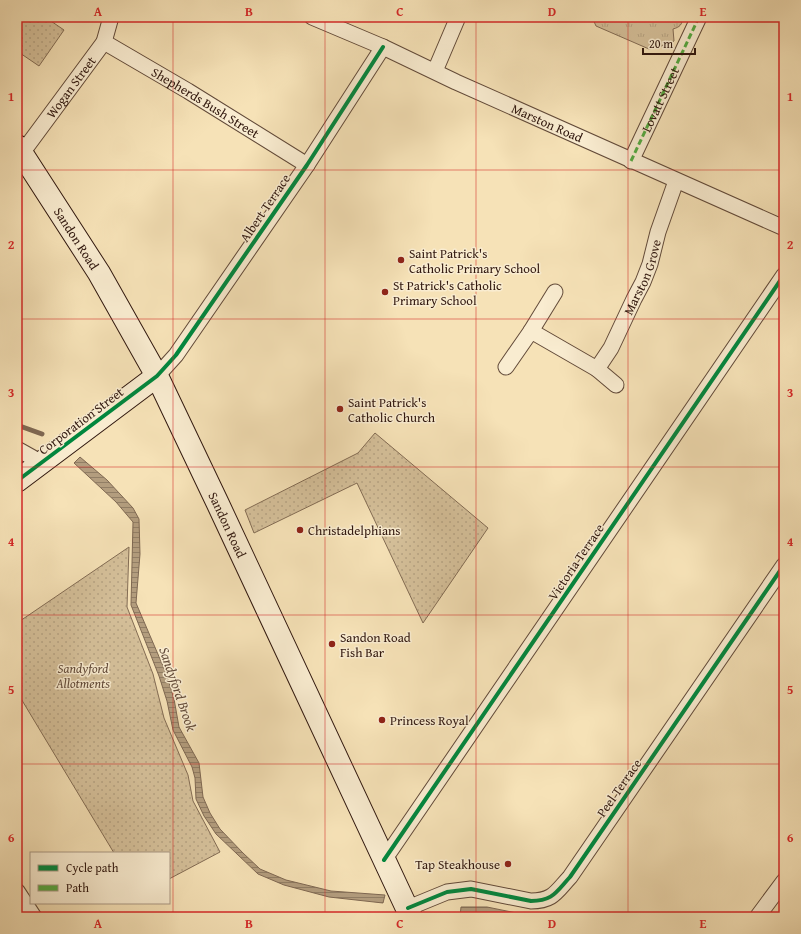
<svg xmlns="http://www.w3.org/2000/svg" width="801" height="934" viewBox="0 0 801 934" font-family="'Gentium Book Plus',serif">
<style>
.grass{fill:url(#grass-dots);stroke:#836c54}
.park{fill:url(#park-tufts);stroke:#836c54}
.water{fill:url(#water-rules);stroke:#7f6852}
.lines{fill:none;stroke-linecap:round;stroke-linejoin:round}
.stream{stroke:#7f6852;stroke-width:5}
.street-casing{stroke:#624a39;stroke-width:17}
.secondary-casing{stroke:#31180f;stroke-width:24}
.street{stroke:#f9ecd0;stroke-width:15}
.secondary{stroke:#f9ecd0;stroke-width:22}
.quiet{stroke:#54a941;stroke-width:3;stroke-dasharray:6 3;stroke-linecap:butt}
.cycleway-casing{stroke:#f9ecd0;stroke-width:6}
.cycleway{stroke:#00873e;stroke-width:4}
.grid{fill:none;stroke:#d62828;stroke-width:1;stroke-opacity:0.55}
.poi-dot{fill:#8f2418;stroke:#f9ecd0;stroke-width:1.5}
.labels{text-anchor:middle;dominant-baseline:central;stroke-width:3;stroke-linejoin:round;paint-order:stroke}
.street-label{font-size:13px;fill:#31180f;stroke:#f9ecd0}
.poi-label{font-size:13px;fill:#31180f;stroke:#f9ecd0;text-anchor:start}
.park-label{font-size:13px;font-style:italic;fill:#624a39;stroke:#f9ecd0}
.water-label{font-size:14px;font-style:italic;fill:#654d3b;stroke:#f9ecd0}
.neatline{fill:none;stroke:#d62828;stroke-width:1.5}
.grid-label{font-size:13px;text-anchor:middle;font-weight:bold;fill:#d62828}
</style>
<defs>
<pattern id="grass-dots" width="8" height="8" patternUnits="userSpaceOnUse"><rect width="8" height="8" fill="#d5c09a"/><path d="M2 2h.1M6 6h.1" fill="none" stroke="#b7a484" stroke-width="1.8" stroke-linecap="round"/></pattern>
<pattern id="park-tufts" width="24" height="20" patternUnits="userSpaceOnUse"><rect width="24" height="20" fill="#d5c09a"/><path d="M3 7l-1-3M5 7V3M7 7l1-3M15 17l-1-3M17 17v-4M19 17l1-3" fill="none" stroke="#b7a484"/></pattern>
<pattern id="water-rules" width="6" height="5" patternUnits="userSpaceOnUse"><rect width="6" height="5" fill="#b39d7e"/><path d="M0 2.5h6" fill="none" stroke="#927f66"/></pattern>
</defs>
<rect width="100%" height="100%" fill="#f6e2b7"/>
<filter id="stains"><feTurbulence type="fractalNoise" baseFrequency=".005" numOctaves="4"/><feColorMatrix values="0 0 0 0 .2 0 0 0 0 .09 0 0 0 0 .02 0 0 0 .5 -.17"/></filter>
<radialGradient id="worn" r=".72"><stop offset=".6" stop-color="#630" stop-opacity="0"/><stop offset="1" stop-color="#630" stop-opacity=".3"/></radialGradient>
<g class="grass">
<polygon points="17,17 45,17 64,30 39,66 17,51"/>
<polygon points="375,433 488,528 423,623 357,483 254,533 245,510 358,453"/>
<polygon points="129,547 127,607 153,674 164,718 188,775 193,801 220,852 169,879 169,853 114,853 17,692 17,623"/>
</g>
<path class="park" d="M 592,17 L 683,17 C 682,25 680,27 673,29 L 674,41 L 669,44 L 649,49 L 596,26 Z"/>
<g class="water">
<polygon points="80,457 107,480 133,508 139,519 140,554 136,603 166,673 174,699 179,727 199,763 203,797 210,813 220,829 243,853 260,869 286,880 331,891 385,895 383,903 329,897 284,885 258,874 216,834 204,816 196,799 195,778 192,767 173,730 167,701 159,676 131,605 133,522 116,502 74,463"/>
<polygon points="461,907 487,907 536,917 501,917 487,914 473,915 470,917 460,917"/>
</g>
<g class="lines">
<polyline class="stream" points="17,425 42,434"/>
<defs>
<g id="street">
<path id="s1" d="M 312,17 L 383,47 L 456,82 L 784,228"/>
<path id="s2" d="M 104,42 L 188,91 L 307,165"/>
<polyline points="435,71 458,17"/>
<path id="s3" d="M 22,153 L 104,42 L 111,17"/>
<polyline points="631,161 699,17"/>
<polyline points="531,331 555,292"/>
<path id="s4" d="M 506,367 L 531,331 L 597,369 L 611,348 L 634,299 L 643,282 L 650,264 L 658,232 L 676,181"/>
<polyline points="597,369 616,385"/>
<polyline points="157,376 176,355 307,165 383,47"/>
<polyline points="17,449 42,463"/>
<polyline points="384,860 784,275"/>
<polyline points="17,891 34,917"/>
<path d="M 408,908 L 447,892 L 471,889 L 531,901 C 553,901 556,892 570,877 L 784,565"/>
<polyline points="758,916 784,881"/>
</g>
<g id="secondary">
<path id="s5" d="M 17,146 L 99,273 L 157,376 L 218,504 L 411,917"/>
<polyline points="17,481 157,376"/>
</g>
</defs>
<use href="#street" class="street-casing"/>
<use href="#secondary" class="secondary-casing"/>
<use href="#street" class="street"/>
<use href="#secondary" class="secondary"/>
<path class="quiet" id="s6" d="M 631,161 L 699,17"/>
<defs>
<g id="cycleway">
<polyline points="17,481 157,376 176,355 307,165 383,47"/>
<polyline points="384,860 784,275"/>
<path d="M 408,908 L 447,892 L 471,889 L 531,901 C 553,901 556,892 570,877 L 784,565"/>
</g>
</defs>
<use href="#cycleway" class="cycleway-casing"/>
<use href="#cycleway" class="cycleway"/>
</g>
<path class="grid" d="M 173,17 L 173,917M 325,17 L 325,917M 476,17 L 476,917M 628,17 L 628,917M 17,170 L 784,170M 17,319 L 784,319M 17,467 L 784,467M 17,615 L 784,615M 17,764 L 784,764"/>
<g class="poi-dot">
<circle cx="401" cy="260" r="4"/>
<circle cx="385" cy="292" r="4"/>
<circle cx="340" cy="409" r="4"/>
<circle cx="300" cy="530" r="4"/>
<circle cx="332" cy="644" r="4"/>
<circle cx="382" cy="720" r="4"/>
<circle cx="508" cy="864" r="4"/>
</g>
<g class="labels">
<g class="street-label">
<text stroke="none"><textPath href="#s3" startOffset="82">Wogan Street</textPath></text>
<text stroke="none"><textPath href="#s6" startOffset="68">Lovatt Street</textPath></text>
<text stroke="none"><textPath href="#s2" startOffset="118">Shepherds Bush Street</textPath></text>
<text stroke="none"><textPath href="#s1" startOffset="258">Marston Road</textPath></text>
<text transform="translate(265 208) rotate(-56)">Albert Terrace</text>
<text stroke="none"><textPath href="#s5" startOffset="110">Sandon Road</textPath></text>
<text stroke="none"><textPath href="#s4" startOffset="223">Marston Grove</textPath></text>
<text transform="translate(81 421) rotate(-37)">Corporation Street</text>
<text stroke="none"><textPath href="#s5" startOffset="434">Sandon Road</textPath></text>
<text transform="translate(576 562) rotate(-56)">Victoria Terrace</text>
<text transform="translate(619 788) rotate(-55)">Peel Terrace</text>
</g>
<g class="poi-label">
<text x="409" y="253">Saint Patrick's<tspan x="409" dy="15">Catholic Primary School</tspan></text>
<text x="393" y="285">St Patrick's Catholic<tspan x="393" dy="15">Primary School</tspan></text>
<text x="348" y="402">Saint Patrick's<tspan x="348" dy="15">Catholic Church</tspan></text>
<text x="308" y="530">Christadelphians</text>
<text x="340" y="637">Sandon Road<tspan x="340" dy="15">Fish Bar</tspan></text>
<text x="390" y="720">Princess Royal</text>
<text x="500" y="864" text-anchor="end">Tap Steakhouse</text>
</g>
<g class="park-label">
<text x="83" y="668">Sandyford<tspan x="83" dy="15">Allotments</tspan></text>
</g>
<g class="water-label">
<text transform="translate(178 689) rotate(71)">Sandyford Brook</text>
</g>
</g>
<rect width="801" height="934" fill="none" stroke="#f6e2b7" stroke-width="44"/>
<rect x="30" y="852" width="140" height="52" fill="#f9ecd0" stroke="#a99783"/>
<rect x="38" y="865" width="20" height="6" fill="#00873e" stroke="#a99783"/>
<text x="66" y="872" font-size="12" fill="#31180f">Cycle path</text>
<rect x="38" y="885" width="20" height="6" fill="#54a941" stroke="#a99783"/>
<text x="66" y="892" font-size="12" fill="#31180f">Path</text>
<path d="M643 48v6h52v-6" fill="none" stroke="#31180f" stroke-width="2"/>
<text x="649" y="48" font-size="12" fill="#31180f" stroke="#f9ecd0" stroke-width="3" paint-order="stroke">20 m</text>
<rect x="22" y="22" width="757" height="890" class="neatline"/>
<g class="grid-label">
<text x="98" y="16">A</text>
<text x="249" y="16">B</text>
<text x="400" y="16">C</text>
<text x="552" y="16">D</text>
<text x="703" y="16">E</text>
<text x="11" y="101">1</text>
<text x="790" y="101">1</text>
<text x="11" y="249">2</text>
<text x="790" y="249">2</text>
<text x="11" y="397">3</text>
<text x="790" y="397">3</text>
<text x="11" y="546">4</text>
<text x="790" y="546">4</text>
<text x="11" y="694">5</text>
<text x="790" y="694">5</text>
<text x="11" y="842">6</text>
<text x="790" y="842">6</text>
<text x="98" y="928">A</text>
<text x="249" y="928">B</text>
<text x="400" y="928">C</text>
<text x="552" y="928">D</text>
<text x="703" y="928">E</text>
</g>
<rect width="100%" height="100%" filter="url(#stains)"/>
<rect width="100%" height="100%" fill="url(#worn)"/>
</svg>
